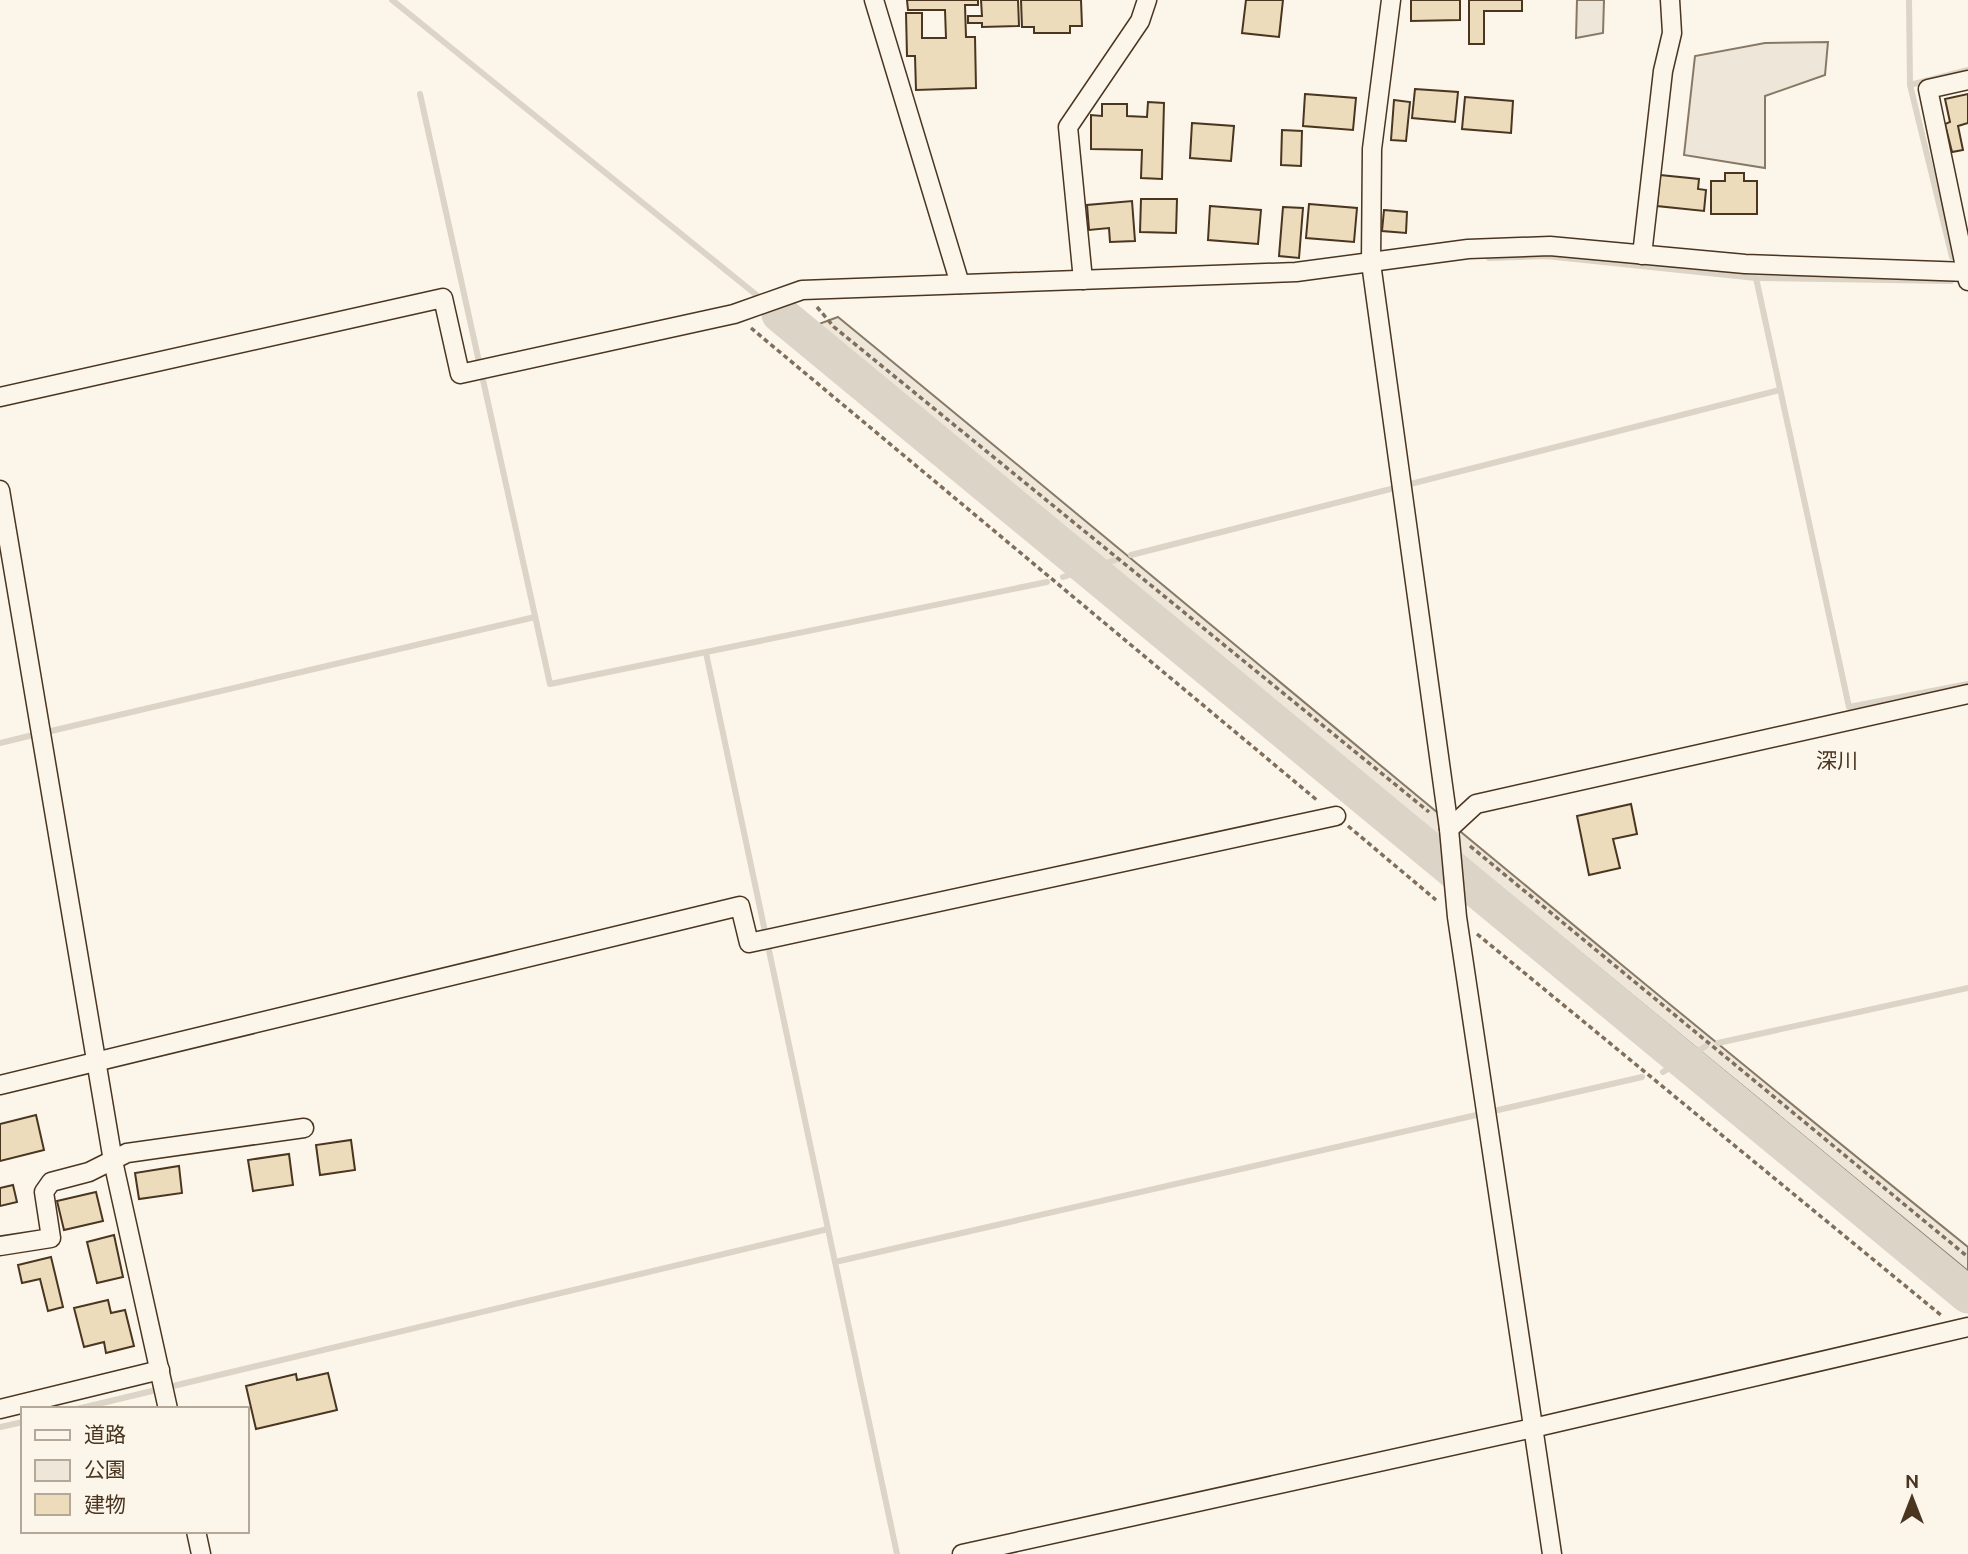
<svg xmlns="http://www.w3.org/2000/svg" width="1968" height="1554" viewBox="0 0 1968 1554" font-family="Ubuntu,'Noto Sans JP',sans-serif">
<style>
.green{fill:#ede6d9;stroke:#887966;stroke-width:2}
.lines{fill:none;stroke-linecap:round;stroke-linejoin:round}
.stream{stroke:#dcd4c6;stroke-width:6}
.river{stroke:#dcd4c6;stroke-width:37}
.building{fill:#ecdcbc;stroke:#4a3520;stroke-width:2}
.street-casing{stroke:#4a3520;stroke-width:21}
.path{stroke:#7f6f5c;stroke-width:3.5;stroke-dasharray:5 3.5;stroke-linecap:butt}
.street{stroke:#fbf6e9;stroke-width:18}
.labels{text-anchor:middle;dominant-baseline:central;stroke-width:5;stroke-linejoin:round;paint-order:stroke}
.neighbourhood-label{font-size:21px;fill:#4a3520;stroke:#fbf6e9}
</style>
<rect width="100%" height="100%" fill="#fbf6e9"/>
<g class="green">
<polygon points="1577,0 1604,0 1603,33 1576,38"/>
<polygon points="1828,42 1825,75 1765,96 1765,168 1684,155 1695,56 1765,43"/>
<path d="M 838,317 C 1215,626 1588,941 1968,1247 L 1968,1271 L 816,325 Z"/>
</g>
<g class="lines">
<g class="stream">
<polyline points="392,0 780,314"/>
<polyline points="1909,0 1910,85 1952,257"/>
<polyline points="1910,85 1968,70"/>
<polyline points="420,94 550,684 1047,582"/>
<polyline points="1489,258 1546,256 1756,278 1951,281"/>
<polyline points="1756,278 1849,707 1968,684"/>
<polyline points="1131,555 1780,390"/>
<polyline points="1063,577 1115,560"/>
<polyline points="706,653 828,1229"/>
<polyline points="51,731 535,617"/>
<polyline points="0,743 33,735"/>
<polyline points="1718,1043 1968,988"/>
<polyline points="1663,1072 1706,1046"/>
<polyline points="835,1262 897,1554"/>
<polyline points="77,1409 828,1229 835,1262 1642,1077"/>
<polyline points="0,1427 23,1422"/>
</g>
<polyline class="river" points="780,314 1968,1295"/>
</g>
<g class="building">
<polygon points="907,0 978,0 978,5 965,5 966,37 975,37 976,88 916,90 915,56 907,56 906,13 922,13 922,38 946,38 945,10 908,10"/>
<polygon points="981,0 1018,0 1019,26 982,27 982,23 968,23 968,16 982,16"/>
<polygon points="1021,0 1081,0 1082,26 1070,26 1070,33 1034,33 1034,27 1022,27"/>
<polygon points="1246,0 1283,0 1279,37 1242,33"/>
<polygon points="1411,0 1460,0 1460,20 1411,21"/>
<polygon points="1469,0 1522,0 1522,11 1484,11 1484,44 1469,44"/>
<polygon points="1415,89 1458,92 1455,122 1412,118"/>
<polygon points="1305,94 1356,98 1353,130 1303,126"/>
<polygon points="1968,94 1968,123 1958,126 1963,150 1952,152 1945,124 1950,122 1945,99"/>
<polygon points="1465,97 1513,101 1511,133 1462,129"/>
<polygon points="1394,100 1410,102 1406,141 1391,140"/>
<polygon points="1148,102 1164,103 1162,179 1141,178 1142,150 1091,149 1091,115 1102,116 1102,104 1127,104 1127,116 1147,117"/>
<polygon points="1192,123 1234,126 1231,161 1190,158"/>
<polygon points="1282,130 1302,131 1301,166 1281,165"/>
<polygon points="1725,173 1744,173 1744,181 1757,181 1757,214 1711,214 1711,181 1725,181"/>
<polygon points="1660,175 1699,179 1698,189 1706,190 1704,211 1657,206"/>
<polygon points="1141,199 1177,199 1176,233 1140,232"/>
<polygon points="1132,201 1135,241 1110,242 1109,228 1089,230 1087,205"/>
<polygon points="1309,204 1357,208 1354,242 1306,238"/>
<polygon points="1210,206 1261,210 1258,244 1208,240"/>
<polygon points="1283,207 1303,208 1299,258 1279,256"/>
<polygon points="1384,210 1407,212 1406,233 1382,231"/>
<polygon points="1631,804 1637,834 1613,839 1620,868 1589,875 1577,816"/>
<polygon points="36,1115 44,1150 0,1161 0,1124"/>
<polygon points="351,1140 355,1170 320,1175 316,1145"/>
<polygon points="289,1154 293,1185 253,1191 248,1160"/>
<polygon points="179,1166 182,1193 139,1199 135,1173"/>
<polygon points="13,1185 17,1202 0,1206 0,1188"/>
<polygon points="96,1192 103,1221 64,1230 57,1201"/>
<polygon points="114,1235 123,1277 97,1283 87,1242"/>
<polygon points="51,1257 63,1307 48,1311 40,1279 22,1283 18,1265"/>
<polygon points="108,1300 111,1313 125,1310 134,1346 106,1353 104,1342 84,1347 74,1308"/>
<polygon points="328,1373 337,1410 256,1429 246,1386 296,1374 297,1380"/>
</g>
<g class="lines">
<defs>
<g id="street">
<polyline points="874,0 960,284"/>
<polyline points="1391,0 1372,149 1371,263 1449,829 1457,917 1552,1554"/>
<polyline points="1968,80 1928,89 1968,281"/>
<polyline points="1642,255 1663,71 1672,33 1670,0"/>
<polyline points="1083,280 1068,127 1140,21 1147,0"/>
<polyline points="0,397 443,298 460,374 734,314 802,290 1296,272 1468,249 1550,246 1745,264 1968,272"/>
<polyline points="0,490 113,1161 168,1409"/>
<polyline points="1449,829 1476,804 1968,694"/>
<polyline points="0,1085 740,906 749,943 1336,816"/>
<polyline points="0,1246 51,1238 44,1192 51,1182 89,1172 127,1153 304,1128"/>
<polyline points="0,1409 160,1370"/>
<polyline points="196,1531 201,1554"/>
<polyline points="962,1554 1533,1428 1968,1327"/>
</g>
</defs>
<use href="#street" class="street-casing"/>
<g class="path">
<polyline points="817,307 834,327 1429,812"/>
<polyline points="751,328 1318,801"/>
<polyline points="1348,826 1436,900"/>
<polyline points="1470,846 1968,1257"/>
<polyline points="1477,934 1942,1316"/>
</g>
<use href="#street" class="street"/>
</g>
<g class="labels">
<g class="neighbourhood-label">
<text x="1837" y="760">深川</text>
</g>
</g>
<rect x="21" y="1407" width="228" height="126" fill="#fbf6e9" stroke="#b4a999" stroke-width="2"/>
<rect x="35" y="1430" width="35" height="10" fill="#fbf6e9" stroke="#b4a999" stroke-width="2"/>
<text x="84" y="1442" font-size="21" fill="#4a3520">道路</text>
<rect x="35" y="1460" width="35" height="21" fill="#ede6d9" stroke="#b4a999" stroke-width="2"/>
<text x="84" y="1477" font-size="21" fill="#4a3520">公園</text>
<rect x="35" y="1494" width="35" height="21" fill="#ecdcbc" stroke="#b4a999" stroke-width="2"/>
<text x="84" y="1512" font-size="21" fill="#4a3520">建物</text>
<g transform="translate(1912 1498)" stroke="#fbf6e9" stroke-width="5" paint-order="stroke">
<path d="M0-5L12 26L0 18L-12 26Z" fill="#4a3520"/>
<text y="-10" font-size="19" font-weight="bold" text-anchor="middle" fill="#4a3520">N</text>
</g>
</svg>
